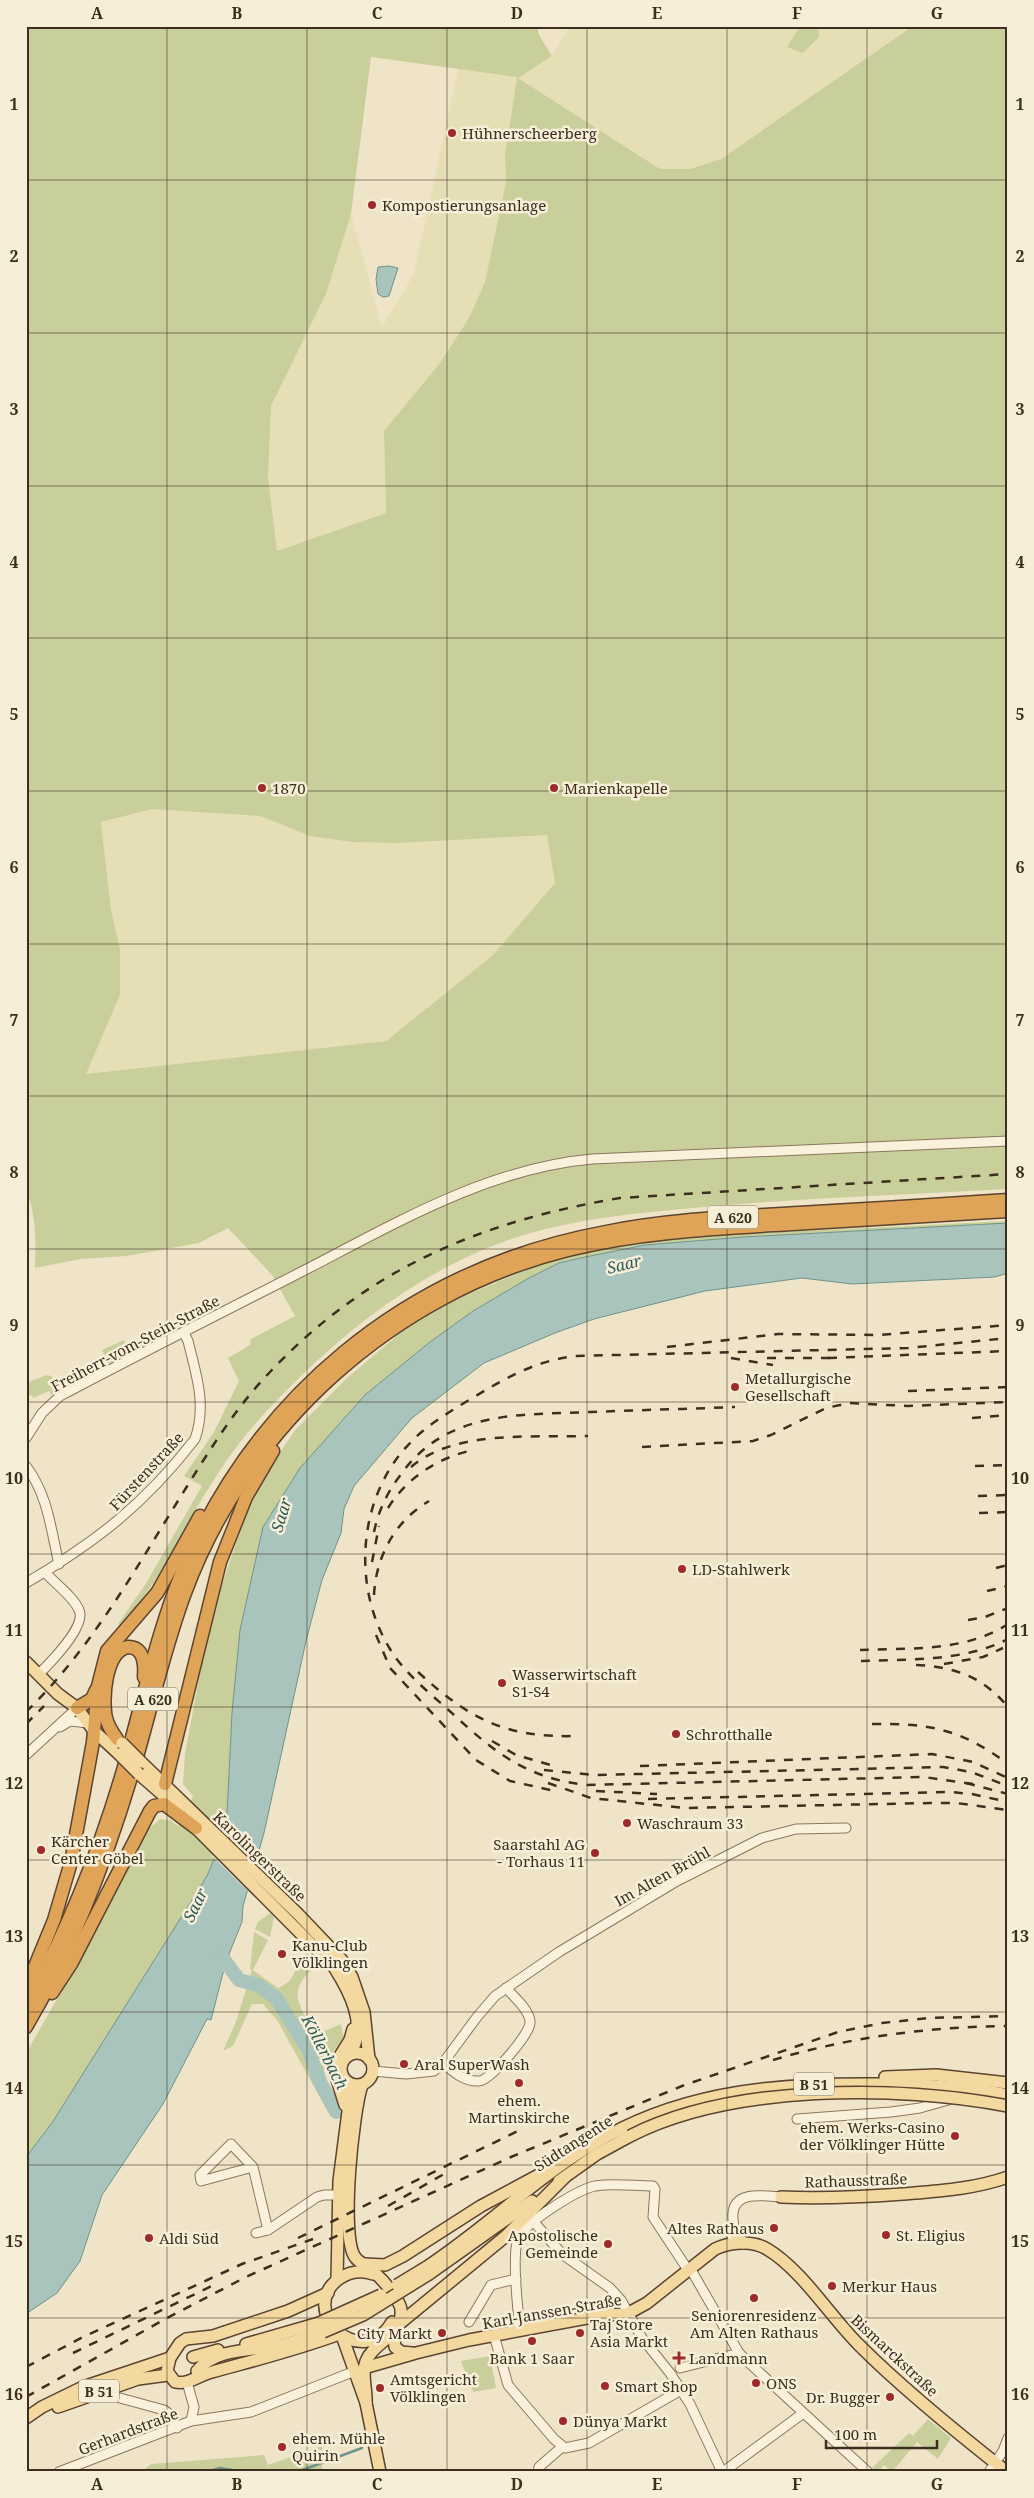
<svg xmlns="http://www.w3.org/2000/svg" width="1034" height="2498" viewBox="0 0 1034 2498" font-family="'Noto Serif',serif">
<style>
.farmland{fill:#e6deb5}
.green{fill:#c9cf9b;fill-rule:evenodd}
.water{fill:#a9c4bc;stroke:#6f938a}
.pier{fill:#f0e4c8}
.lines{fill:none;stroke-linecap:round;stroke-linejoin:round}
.stream{stroke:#6f938a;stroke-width:2.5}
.river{stroke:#a9c4bc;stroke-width:14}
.minor-casing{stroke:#8d765c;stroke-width:11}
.major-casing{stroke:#5b4430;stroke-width:14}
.highway-casing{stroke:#5b4430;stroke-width:15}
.minor{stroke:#faf1dc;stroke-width:9}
.major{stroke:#f3d9a0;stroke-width:11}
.highway{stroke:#e0a458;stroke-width:12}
.rail{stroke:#3d2e20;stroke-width:2.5;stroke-dasharray:9 9;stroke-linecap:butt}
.major-bridge-casing{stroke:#5b4430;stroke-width:14;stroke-linecap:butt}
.major-bridge{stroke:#f3d9a0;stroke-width:11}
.grid{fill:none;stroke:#3d2e20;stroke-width:1;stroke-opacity:0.55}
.poi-dot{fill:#9e2a2b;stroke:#f7eed8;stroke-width:2}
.labels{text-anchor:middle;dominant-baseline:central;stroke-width:5;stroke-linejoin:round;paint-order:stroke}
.shield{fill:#f7eed8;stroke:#756857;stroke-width:1}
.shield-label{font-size:14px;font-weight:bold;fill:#3d2e20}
.poi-label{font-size:15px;fill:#3d2e20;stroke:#f7eed8;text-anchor:start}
.street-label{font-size:15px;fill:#3d2e20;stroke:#f7eed8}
.water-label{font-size:16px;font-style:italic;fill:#2f5d5a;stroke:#f7eed8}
.neatline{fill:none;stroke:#3d2e20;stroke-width:2}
.grid-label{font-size:16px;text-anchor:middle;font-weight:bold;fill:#3d2e20}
</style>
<rect width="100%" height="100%" fill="#f0e4c8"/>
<g class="farmland">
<polygon points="571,26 800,26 788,47 819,30 813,26 913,26 721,159 690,169 660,169 518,78 505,156 506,182 485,282 469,318 440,363 384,431 386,513 277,551 268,478 271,406 326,294 351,214 382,327 414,274 458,69 552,56"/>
<polygon points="152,809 260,816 310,836 351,842 397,843 547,834 555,883 492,956 386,1041 85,1074 120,995 120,949 111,910 101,821"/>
</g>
<g class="green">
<path d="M 26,26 L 537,26 L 539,35 L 552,56 L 518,78 L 660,169 L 690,169 L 721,159 L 913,26 L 1008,26 L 1008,1189 C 903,1195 798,1198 693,1208 C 628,1214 562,1220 500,1243 C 406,1279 331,1342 264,1414 C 229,1451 202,1498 177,1542 C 160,1572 145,1600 121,1626 L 118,1624 L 145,1585 L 202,1486 L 184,1476 L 214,1432 L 239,1381 L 228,1358 L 250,1345 L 251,1339 L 295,1316 L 272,1275 L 228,1228 L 199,1243 L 127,1256 L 81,1259 L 35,1268 C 36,1239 36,1215 26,1188 ZM 371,57 L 517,77 L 505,156 L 506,182 L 485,282 L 469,318 L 440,363 L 384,431 L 386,513 L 277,551 L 268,478 L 271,406 L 326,294 L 351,214 ZM 152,809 L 260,816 L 310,836 L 351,842 L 397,843 L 547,835 L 555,883 L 492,956 L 386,1041 L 86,1074 L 120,995 L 120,949 L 111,910 L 101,822 Z"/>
<polygon points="800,26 813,26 819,29 819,37 803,53 787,47"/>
<polygon points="1008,1221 1008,1223 743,1237 645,1245 585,1257 559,1263 529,1278 473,1311 430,1342 365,1395 263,1527 240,1630 232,1713 227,1814 220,1845 207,1876 52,2123 26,2157 26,2053 75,1968 149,1829 160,1819 170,1820 178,1826 193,1796 183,1784 185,1754 203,1656 214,1608 251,1499 262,1478 296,1429 346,1379 413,1322 460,1298 555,1257 609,1245 742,1234"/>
<polygon points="124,1340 130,1353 109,1364 102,1350"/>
<polygon points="47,1375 51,1376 59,1389 51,1395 49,1391 33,1398 32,1395 26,1397 26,1383"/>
<polygon points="270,1913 274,1917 270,1937 255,1929 258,1922"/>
<path d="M 254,1932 L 268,1940 L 253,1970 L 278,1988 C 293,1982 295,1973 299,1958 L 304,1962 L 312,1956 L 319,1963 C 285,1991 298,2002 315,2035 L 341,2024 L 343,2035 L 346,2035 L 324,2064 C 323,2084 339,2095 336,2113 L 328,2112 L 277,2020 L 263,2004 L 252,2004 L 233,2046 L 223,2051 L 237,2019 L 252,1970 L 250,1969 Z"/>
<polygon points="490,2356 496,2388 473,2392 461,2361"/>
<polygon points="928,2419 951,2438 938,2459 917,2442 892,2472 884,2465 878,2472 872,2468 909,2433 913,2436"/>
<polygon points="322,2446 322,2472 141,2472 151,2464 264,2455 268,2465"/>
</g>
<g class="water">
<polygon points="389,266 398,268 389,296 383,297 378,294 376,279 378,267"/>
<polygon points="1008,1223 1008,1273 995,1277 852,1284 802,1278 705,1291 594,1319 555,1333 484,1363 412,1418 354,1486 344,1509 341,1533 322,1580 306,1641 264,1833 243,1906 242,1922 229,1954 229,1960 234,1967 233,1971 225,1971 223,1973 211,2020 207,2019 163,2104 102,2195 80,2261 57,2293 26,2314 26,2157 52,2123 207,1876 220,1845 227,1814 232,1713 240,1630 263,1527 300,1468 365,1395 430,1342 473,1311 529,1278 559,1263 585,1257 645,1245 743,1237"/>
</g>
<polygon class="pier" points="222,1828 258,1863 249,1892 212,1856"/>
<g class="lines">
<g class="stream">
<polyline points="206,2472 220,2468 244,2472"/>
<polyline points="297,2472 362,2448"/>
</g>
<polyline class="river" points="222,1957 239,1980 258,1985 276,1998 309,2051 319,2080 336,2112"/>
<defs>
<g id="minor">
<path d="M 26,1438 L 42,1413 L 60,1396 C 141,1353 223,1312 305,1270 C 396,1223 489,1168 592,1159 L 1008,1141"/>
<path d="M 26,1466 C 48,1495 51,1530 59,1564"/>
<path d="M 26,1583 C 96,1542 145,1504 195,1439 C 207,1405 196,1374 188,1341 L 184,1333"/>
<path d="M 38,1675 C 49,1664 87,1626 79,1610 C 73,1596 55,1584 45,1572"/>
<polyline points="60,1727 70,1721 88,1723"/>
<polyline points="26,1755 77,1708"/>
<path d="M 443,2063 C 453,2072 465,2082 479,2081 C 490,2081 531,2033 530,2022 C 530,2010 513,1996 506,1988"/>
<polyline points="373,2071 406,2074 434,2071 443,2063 477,2017 495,1996 559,1952 677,1881 762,1838 796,1829 846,1828"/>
<polyline points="797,2119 891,2112 920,2108 948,2100"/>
<polyline points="253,2167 201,2181 200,2175 231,2144 253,2167 268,2230"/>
<polyline points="533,2221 562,2254 610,2288 621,2300 642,2338 670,2373 690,2404 722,2472"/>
<polyline points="256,2233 268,2230 317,2197 324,2195 339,2195"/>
<path d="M 732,2237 C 736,2229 732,2221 733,2213 C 735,2190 765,2196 781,2197"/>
<polyline points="690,2268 739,2353 747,2361 868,2472"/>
<polyline points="469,2322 491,2285 516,2279"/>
<path d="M 520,2330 C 518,2312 512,2254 518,2239 C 525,2222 577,2190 595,2186 C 614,2183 634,2186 653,2186 L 655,2189 L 653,2217 L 688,2270"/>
<polyline points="494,2335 508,2385 554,2439 565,2448 589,2443 681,2390"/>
<polyline points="680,2368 739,2353"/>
<polyline points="187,2382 194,2407 191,2421"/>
<polyline points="120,2398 164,2410 168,2413 177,2428"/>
<polyline points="59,2472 191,2421 251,2412 355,2371"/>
<polyline points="538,2472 539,2467 562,2447"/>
<polyline points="723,2472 802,2414"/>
<polyline points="989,2472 1003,2451 1008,2438"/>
</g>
<g id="major">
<polyline points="26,1662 58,1694 77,1708 94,1731 119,1754"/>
<polyline points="141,1762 298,1914 341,1959 352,1977 364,2012 369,2059"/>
<polyline points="139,1774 179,1809"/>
<path d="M 191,1823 L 334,1967 C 350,1992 368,2026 350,2054"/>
<circle cx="357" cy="2069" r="16"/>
<polyline points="885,2077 936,2075 1008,2083"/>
<path d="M 362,2085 C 353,2111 340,2236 355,2257 C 359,2263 367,2266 373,2271 C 382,2279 388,2286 395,2296 C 397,2301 401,2305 401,2310 C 403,2337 374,2341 366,2361 C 361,2374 367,2390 366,2403"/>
<polyline points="345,2105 333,2067 350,2040 353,2029"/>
<polyline points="559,2181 597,2154 630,2136"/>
<path d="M 781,2197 C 822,2199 862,2197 903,2194 C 939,2191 974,2189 1008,2177"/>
<polyline points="734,2232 743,2243"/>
<polyline points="365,2264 385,2265 403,2256 481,2206 548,2170"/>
<path d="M 425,2268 C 488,2227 542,2171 609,2135 C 692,2090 784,2083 876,2084 C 920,2085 964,2086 1008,2095"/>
<path d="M 373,2274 C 362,2270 351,2271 340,2278 C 295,2309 361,2374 392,2322"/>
<polyline points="429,2274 532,2201"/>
<polyline points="337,2280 339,2181 350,2096 349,2084"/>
<path d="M 328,2293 L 288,2311 L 213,2336 L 186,2339 L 180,2343 L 170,2358 L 167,2371 L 175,2382 C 188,2385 200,2375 212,2372 C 255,2360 296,2350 339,2334"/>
<polyline points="342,2336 366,2403 380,2472"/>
<polyline points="246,2344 319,2323"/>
<polyline points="412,2353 401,2352 395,2347 394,2338 399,2324 506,2236 565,2177"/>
<polyline points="193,2357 218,2350"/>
<path d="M 364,2368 L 416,2353 L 469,2340 L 603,2315 L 627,2314 L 647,2303 L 715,2249 C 730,2242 752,2240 767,2249 C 801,2269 830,2316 859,2345 C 904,2390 956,2432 1007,2472"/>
<path d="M 197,2371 C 215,2348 251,2351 277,2346 C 293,2343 308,2337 323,2332"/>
<polyline points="58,2407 138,2379 168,2375"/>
<polyline points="26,2418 42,2407 83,2387 170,2358"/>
</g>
<g id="highway">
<polyline points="77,1708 92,1699 96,1690"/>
<path d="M 117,1739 C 112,1732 108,1726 106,1718 C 102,1700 105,1651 128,1647 C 144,1647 145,1664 144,1677"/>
<polyline points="165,1784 220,1562 246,1497 273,1451"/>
<polyline points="26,1988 54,1920 71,1862 93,1742 98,1686 107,1651 157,1593 200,1516"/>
<polyline points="52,1993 71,1964 150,1811 154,1806 164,1804 196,1828"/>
<path d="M 26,2007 C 67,1931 100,1850 124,1767 C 141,1707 154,1646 176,1587 C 250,1398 406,1269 606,1232 C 669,1219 735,1217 799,1213 C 869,1209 938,1205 1008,1200"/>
<path d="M 26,2027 C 72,1949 106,1861 132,1774 C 150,1714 163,1652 185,1593 C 247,1425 394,1293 568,1250 C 636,1233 707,1229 776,1225 C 854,1220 931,1216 1008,1211"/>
</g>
</defs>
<use href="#minor" class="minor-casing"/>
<use href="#major" class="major-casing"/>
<use href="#highway" class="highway-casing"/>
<use href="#minor" class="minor"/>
<use href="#major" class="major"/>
<use href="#highway" class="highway"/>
<g class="rail">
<polyline points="667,1347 778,1334 878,1335 1008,1325"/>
<polyline points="731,1358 773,1365"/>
<polyline points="767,1358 834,1358"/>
<polyline points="828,1358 1008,1351"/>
<polyline points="908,1391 1008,1387"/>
<polyline points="972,1418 1008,1415"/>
<polyline points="642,1447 753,1441 771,1435 826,1408 849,1403 908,1406 1008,1402"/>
<polyline points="975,1466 1008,1465"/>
<path d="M 411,1467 C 455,1429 533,1438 588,1436"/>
<polyline points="978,1496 1008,1495"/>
<path d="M 388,1508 C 406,1479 436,1459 469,1451"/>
<polyline points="979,1513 1008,1512"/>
<path d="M 374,1532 C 378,1512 387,1493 399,1477 C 445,1410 518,1415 591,1412 C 639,1410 687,1409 735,1407"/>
<polyline points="372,1562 379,1526"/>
<polyline points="996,1568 1008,1565"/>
<polyline points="987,1591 1008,1586"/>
<path d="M 374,1595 C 376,1556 395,1521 429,1501"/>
<polyline points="968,1620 985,1617 1008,1608"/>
<polyline points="376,1635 390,1668 476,1760 510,1781 559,1792"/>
<path d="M 860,1650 C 908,1648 966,1652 1008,1624"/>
<path d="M 861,1661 C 909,1659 963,1662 1008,1639"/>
<polyline points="944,1664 983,1657 1003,1648"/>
<path d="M 916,1665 C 955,1667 982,1676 1008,1707"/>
<path d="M 418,1672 C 469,1719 506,1738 576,1736"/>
<path d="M 26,1712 C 93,1647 137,1566 186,1488 C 211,1448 237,1406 270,1372 C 368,1268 482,1221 620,1198 L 1008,1174"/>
<polyline points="26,1724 44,1706"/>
<path d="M 872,1724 C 929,1723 961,1729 1008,1764"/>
<polyline points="492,1741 516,1755 554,1766"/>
<polyline points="640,1766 932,1754 973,1762 1008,1778"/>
<polyline points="544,1770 595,1775 943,1767 971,1772 1008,1786"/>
<polyline points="548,1783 591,1798 685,1808 930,1803 956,1803 1008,1810"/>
<polyline points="966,1783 1008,1794"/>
<path d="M 973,1784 L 924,1777 L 586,1785 C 527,1778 495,1753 453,1714 C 431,1694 405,1674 390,1649 C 351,1586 358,1495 411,1442 C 427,1425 448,1413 469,1400 C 504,1379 534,1361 575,1356 L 908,1348 L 1008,1338"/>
<polyline points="596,1791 657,1794"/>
<polyline points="648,1799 950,1792 972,1794 1008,1802"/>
<path d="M 773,2060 C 850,2037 927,2027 1008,2026"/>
<polyline points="388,2206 444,2174"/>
<polyline points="298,2238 520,2130"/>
<polyline points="73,2353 218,2283"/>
<polyline points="26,2367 83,2337 242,2264 313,2239"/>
<polyline points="26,2397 167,2318 246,2277 511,2157 682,2086 838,2032 882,2023 929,2018 1008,2016"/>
</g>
<defs>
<g id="major-bridge">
<polyline points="122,1743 141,1762"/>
<polyline points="119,1754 139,1774"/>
<path d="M 630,2136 C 731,2084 898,2085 1008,2106"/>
<polyline points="397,2285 425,2268"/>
<polyline points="319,2323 381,2295"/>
<polyline points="323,2332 363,2315 429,2274"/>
</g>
</defs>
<use href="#major-bridge" class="major-bridge-casing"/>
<use href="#major-bridge" class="major-bridge"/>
</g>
<path class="grid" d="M 167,26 L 167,2472M 307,26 L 307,2472M 447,26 L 447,2472M 587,26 L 587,2472M 727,26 L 727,2472M 867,26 L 867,2472M 26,180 L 1008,180M 26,333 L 1008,333M 26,486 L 1008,486M 26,638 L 1008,638M 26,791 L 1008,791M 26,944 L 1008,944M 26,1096 L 1008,1096M 26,1249 L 1008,1249M 26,1402 L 1008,1402M 26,1554 L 1008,1554M 26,1707 L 1008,1707M 26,1860 L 1008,1860M 26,2012 L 1008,2012M 26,2165 L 1008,2165M 26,2318 L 1008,2318"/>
<g class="poi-dot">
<circle cx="452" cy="133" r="5"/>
<circle cx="372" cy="205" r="5"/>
<circle cx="262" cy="788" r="5"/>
<circle cx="554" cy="788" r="5"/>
<circle cx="735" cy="1387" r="5"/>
<circle cx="682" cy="1569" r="5"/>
<circle cx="502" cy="1683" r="5"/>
<circle cx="676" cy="1734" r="5"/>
<circle cx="627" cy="1823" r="5"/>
<circle cx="41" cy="1850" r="5"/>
<circle cx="595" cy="1853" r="5"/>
<circle cx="282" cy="1954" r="5"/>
<circle cx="404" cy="2064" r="5"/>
<circle cx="519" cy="2083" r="5"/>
<circle cx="955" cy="2136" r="5"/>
<circle cx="774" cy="2228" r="5"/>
<circle cx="886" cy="2235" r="5"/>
<circle cx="149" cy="2238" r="5"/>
<circle cx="608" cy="2244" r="5"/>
<circle cx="832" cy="2286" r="5"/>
<circle cx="754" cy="2298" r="5"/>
<circle cx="442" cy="2333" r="5"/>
<circle cx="580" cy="2333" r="5"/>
<circle cx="532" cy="2341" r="5"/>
<path d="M676.5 2350.5h5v5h5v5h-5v5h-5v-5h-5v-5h5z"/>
<circle cx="756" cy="2383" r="5"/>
<circle cx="605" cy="2386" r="5"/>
<circle cx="380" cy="2388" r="5"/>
<circle cx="890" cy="2397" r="5"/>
<circle cx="563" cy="2421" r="5"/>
<circle cx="282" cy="2447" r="5"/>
</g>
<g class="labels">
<g class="shield">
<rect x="708" y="1205.5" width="50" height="23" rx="4"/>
<rect x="128" y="1687.5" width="50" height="23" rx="4"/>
<rect x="794" y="2072.5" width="40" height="23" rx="4"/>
<rect x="79" y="2379.5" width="40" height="23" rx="4"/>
</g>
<g class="shield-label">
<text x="733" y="1217">A 620</text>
<text x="153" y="1699">A 620</text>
<text x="814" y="2084">B 51</text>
<text x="99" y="2391">B 51</text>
</g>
<g class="poi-label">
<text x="462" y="133">Hühnerscheerberg</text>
<text x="382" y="205">Kompostierungsanlage</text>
<text x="272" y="788">1870</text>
<text x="564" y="788">Marienkapelle</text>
<text x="745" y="1378">Metallurgische<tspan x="745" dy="17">Gesellschaft</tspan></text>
<text x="692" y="1569">LD-Stahlwerk</text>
<text x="512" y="1674">Wasserwirtschaft<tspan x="512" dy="17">S1-S4</tspan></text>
<text x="686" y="1734">Schrotthalle</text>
<text x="637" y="1823">Waschraum 33</text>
<text x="51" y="1841">Kärcher<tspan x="51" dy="17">Center Göbel</tspan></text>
<text x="585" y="1844" text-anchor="end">Saarstahl AG<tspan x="585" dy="17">- Torhaus 11</tspan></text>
<text x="292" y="1945">Kanu-Club<tspan x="292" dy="17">Völklingen</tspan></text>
<text x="414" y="2064">Aral SuperWash</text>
<text x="519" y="2100" text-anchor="middle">ehem.<tspan x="519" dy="17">Martinskirche</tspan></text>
<text x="945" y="2127" text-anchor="end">ehem. Werks-Casino<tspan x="945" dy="17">der Völklinger Hütte</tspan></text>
<text x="764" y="2228" text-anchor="end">Altes Rathaus</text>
<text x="598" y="2235" text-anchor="end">Apostolische<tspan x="598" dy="17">Gemeinde</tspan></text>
<text x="896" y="2235">St. Eligius</text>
<text x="159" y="2238">Aldi Süd</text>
<text x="842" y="2286">Merkur Haus</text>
<text x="754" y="2315" text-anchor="middle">Seniorenresidenz<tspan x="754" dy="17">Am Alten Rathaus</tspan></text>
<text x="590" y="2324">Taj Store<tspan x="590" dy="17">Asia Markt</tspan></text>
<text x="432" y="2333" text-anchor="end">City Markt</text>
<text x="532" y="2358" text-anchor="middle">Bank 1 Saar</text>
<text x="689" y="2358">Landmann</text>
<text x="390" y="2379">Amtsgericht<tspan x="390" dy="17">Völklingen</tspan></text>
<text x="766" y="2383">ONS</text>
<text x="615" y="2386">Smart Shop</text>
<text x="880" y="2397" text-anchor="end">Dr. Bugger</text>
<text x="573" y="2421">Dünya Markt</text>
<text x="292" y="2438">ehem. Mühle<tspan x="292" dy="17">Quirin</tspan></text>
</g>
<g class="street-label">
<text transform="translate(135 1343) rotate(-28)">Freiherr-vom-Stein-Straße</text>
<text transform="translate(146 1471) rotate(-47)">Fürstenstraße</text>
<text transform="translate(260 1856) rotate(44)">Karolingerstraße</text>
<text transform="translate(662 1876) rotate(-29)">Im Alten Brühl</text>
<text transform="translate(573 2143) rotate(-33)">Südtangente</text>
<text transform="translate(856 2180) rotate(-2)">Rathausstraße</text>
<text transform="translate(552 2311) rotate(-10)">Karl-Janssen-Straße</text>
<text transform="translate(895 2355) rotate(43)">Bismarckstraße</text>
<text transform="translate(128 2431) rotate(-21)">Gerhardstraße</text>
</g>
<g class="water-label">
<text transform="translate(624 1264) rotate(-14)">Saar</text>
<text transform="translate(281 1515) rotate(-73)">Saar</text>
<text transform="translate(195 1905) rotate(-64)">Saar</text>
<text transform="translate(325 2052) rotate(63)">Köllerbach</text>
</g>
</g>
<rect width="1034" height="2498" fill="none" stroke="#f7eed8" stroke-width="55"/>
<path d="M826 2440v8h111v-8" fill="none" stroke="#3d2e20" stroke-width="2.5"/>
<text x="834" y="2440" font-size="15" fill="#3d2e20" stroke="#f7eed8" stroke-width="4" paint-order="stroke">100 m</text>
<rect x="28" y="28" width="978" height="2442" class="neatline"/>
<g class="grid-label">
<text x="97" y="19">A</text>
<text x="237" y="19">B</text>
<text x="377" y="19">C</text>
<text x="517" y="19">D</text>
<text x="657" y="19">E</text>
<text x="797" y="19">F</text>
<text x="937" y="19">G</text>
<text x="14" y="110">1</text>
<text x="1020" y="110">1</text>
<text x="14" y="262">2</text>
<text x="1020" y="262">2</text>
<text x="14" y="415">3</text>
<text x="1020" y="415">3</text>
<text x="14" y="568">4</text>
<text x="1020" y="568">4</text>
<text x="14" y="720">5</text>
<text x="1020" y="720">5</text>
<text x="14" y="873">6</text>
<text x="1020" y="873">6</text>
<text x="14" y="1026">7</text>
<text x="1020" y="1026">7</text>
<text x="14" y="1178">8</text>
<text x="1020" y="1178">8</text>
<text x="14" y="1331">9</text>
<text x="1020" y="1331">9</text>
<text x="14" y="1484">10</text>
<text x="1020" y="1484">10</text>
<text x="14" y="1636">11</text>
<text x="1020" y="1636">11</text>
<text x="14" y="1789">12</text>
<text x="1020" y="1789">12</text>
<text x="14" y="1942">13</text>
<text x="1020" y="1942">13</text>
<text x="14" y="2094">14</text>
<text x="1020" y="2094">14</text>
<text x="14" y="2247">15</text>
<text x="1020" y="2247">15</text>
<text x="14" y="2400">16</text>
<text x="1020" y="2400">16</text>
<text x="97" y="2490">A</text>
<text x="237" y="2490">B</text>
<text x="377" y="2490">C</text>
<text x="517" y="2490">D</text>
<text x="657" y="2490">E</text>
<text x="797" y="2490">F</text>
<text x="937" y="2490">G</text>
</g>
</svg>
